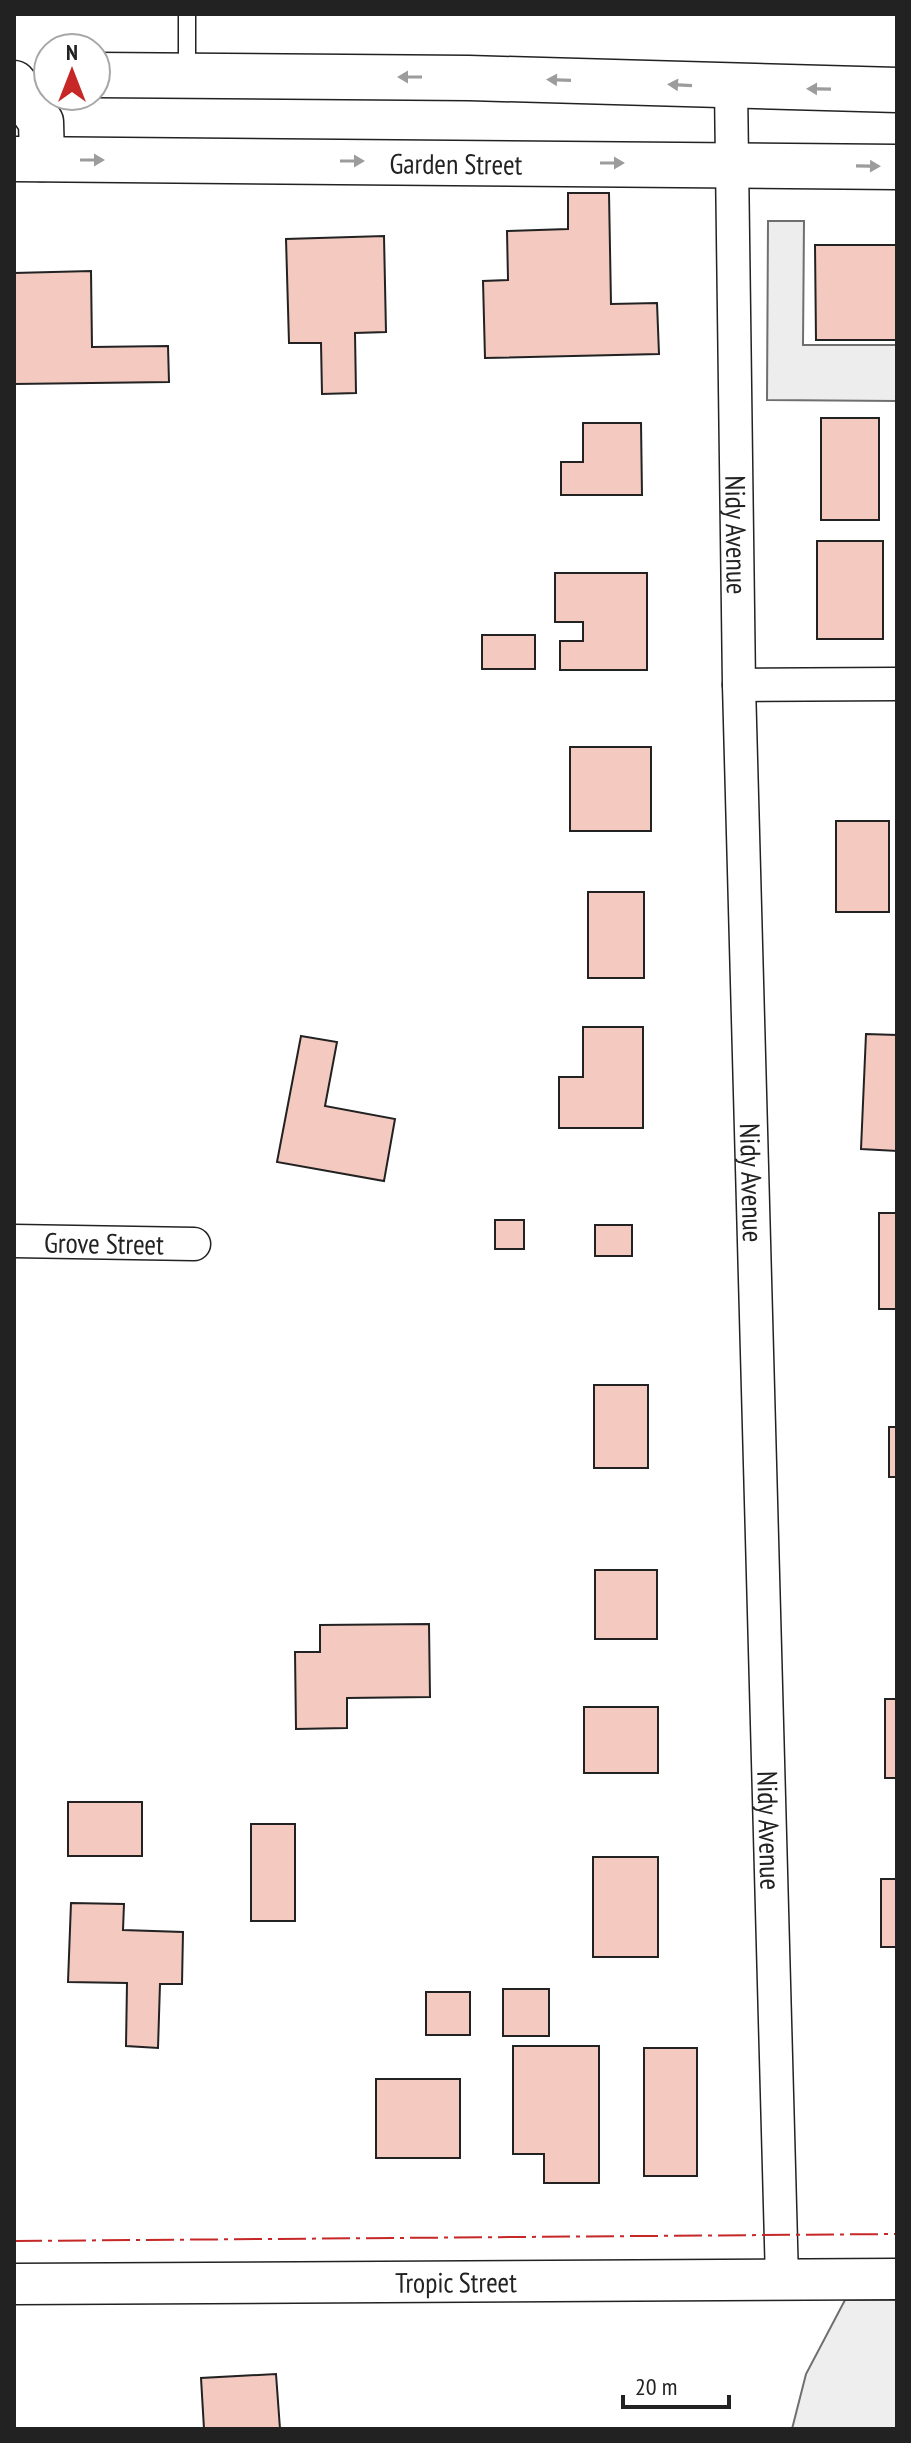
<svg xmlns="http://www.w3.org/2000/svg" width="911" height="2443" viewBox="0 0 911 2443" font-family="'PT Sans Narrow',sans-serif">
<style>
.green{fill:#eee;stroke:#6f6f6f;stroke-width:2}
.parking{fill:#ededed;stroke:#6f6f6f;stroke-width:2}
.building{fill:#f3c9c0;stroke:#222;stroke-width:2}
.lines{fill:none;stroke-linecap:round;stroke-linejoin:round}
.service-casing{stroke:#222;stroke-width:19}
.minor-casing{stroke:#222;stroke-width:35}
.tertiary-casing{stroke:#222;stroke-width:43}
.primary-casing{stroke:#222;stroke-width:47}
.service{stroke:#fff;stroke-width:16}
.minor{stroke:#fff;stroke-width:32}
.tertiary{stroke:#fff;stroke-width:40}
.primary{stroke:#fff;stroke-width:44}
.power{stroke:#c62828;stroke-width:2;stroke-dasharray:28 6 4 6;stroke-linecap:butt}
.oneway{fill:#9c9c9c}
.labels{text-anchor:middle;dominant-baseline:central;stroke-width:6;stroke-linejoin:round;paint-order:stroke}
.street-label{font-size:28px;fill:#222;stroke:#fff}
</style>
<rect width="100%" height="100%" fill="#fff"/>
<polygon class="green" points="845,2300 897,2300 897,2429 792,2429 806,2374"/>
<polygon class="parking" points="768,221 804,221 803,345 897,345 897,401 767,400"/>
<g class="building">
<polygon points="568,193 609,193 611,304 657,303 659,354 485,358 483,281 508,280 507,231 568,229"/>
<polygon points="384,236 386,332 355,333 356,393 322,394 321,343 289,343 286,239"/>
<polygon points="815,245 897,245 897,340 816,340"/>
<polygon points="91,271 92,347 168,346 169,382 14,384 14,273"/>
<rect x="821" y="418" width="58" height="102"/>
<polygon points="583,423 641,423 642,495 561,495 561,462 583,462"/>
<rect x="817" y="541" width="66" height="98"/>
<polygon points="555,573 647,573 647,670 560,670 560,641 583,641 583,622 555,622"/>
<rect x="482" y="635" width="53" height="34"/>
<rect x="570" y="747" width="81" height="84"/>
<rect x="836" y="821" width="53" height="91"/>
<rect x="588" y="892" width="56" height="86"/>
<polygon points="583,1027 643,1027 643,1128 559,1128 559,1077 583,1077"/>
<polygon points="866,1034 897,1035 897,1151 861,1149"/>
<polygon points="301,1036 337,1042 325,1106 395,1119 384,1181 277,1162"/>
<rect x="879" y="1213" width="18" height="96"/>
<rect x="495" y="1220" width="29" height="29"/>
<rect x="595" y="1225" width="37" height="31"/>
<rect x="594" y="1385" width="54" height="83"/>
<rect x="889" y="1427" width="8" height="50"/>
<rect x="595" y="1570" width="62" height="69"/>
<polygon points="429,1624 430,1697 347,1698 347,1728 296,1729 295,1652 320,1652 320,1625"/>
<rect x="885" y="1699" width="12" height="79"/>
<rect x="584" y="1707" width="74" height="66"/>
<rect x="68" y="1802" width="74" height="54"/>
<rect x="251" y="1824" width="44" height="97"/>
<rect x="593" y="1857" width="65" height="100"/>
<rect x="881" y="1879" width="16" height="68"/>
<polygon points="71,1903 124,1904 123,1930 183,1932 182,1984 160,1984 158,2048 126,2046 127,1983 68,1982"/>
<rect x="503" y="1989" width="46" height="47"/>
<rect x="426" y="1992" width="44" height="43"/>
<polygon points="513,2046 599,2046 599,2183 544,2183 544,2154 513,2154"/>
<rect x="644" y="2048" width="53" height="128"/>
<rect x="376" y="2079" width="84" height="79"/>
<polygon points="276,2374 280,2429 204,2429 201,2378"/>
</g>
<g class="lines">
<defs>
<polyline id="service" points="187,14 187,74"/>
<g id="minor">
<path id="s1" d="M 731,87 L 739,685 L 782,2280"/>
<polyline points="739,685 897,684"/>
<path id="s2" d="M 14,1241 L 194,1244"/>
</g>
<g id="tertiary">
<path id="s3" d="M 14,2284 L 897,2279"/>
</g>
<g id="primary">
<polyline points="96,75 469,78 897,90"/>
<polyline points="14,83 41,122 42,159"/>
<path id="s4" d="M 14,159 L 897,167"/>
</g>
</defs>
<use href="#service" class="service-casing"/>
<use href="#minor" class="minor-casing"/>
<use href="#tertiary" class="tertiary-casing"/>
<use href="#primary" class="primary-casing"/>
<use href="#service" class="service"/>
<use href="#minor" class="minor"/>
<use href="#tertiary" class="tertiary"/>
<use href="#primary" class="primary"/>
<polyline class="power" points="14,2241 897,2234"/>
</g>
<defs><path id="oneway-solid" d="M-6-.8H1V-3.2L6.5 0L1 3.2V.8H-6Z" transform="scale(2)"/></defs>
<g class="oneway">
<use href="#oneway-solid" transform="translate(410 77) rotate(-180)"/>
<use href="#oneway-solid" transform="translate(559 80) rotate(-178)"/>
<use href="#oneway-solid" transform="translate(680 85) rotate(-177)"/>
<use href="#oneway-solid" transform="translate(819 89) rotate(-179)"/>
<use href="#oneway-solid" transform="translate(92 160)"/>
<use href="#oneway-solid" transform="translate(352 161)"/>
<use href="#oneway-solid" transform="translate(612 163)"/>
<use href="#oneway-solid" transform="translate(868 166) rotate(1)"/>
</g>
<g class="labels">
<g class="street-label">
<text stroke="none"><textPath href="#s4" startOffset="442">Garden Street</textPath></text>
<text stroke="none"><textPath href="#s1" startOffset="448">Nidy Avenue</textPath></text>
<text stroke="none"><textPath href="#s1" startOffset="1096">Nidy Avenue</textPath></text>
<text stroke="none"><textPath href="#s2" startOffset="90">Grove Street</textPath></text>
<text stroke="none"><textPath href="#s1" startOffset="1744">Nidy Avenue</textPath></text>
<text stroke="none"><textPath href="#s3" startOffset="442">Tropic Street</textPath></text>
</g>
</g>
<rect width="911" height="2443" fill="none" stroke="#222222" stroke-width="32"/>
<g transform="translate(72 72)"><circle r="38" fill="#ffffff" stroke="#a7a7a7" stroke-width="2"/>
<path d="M0-6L14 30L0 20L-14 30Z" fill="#c62828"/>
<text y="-12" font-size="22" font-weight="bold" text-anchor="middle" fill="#222222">N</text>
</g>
<path d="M623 2395v12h106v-12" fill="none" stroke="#222222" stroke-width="4"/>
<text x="635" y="2395" font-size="24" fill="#222222" stroke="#ffffff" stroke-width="6" paint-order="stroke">20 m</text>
</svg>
